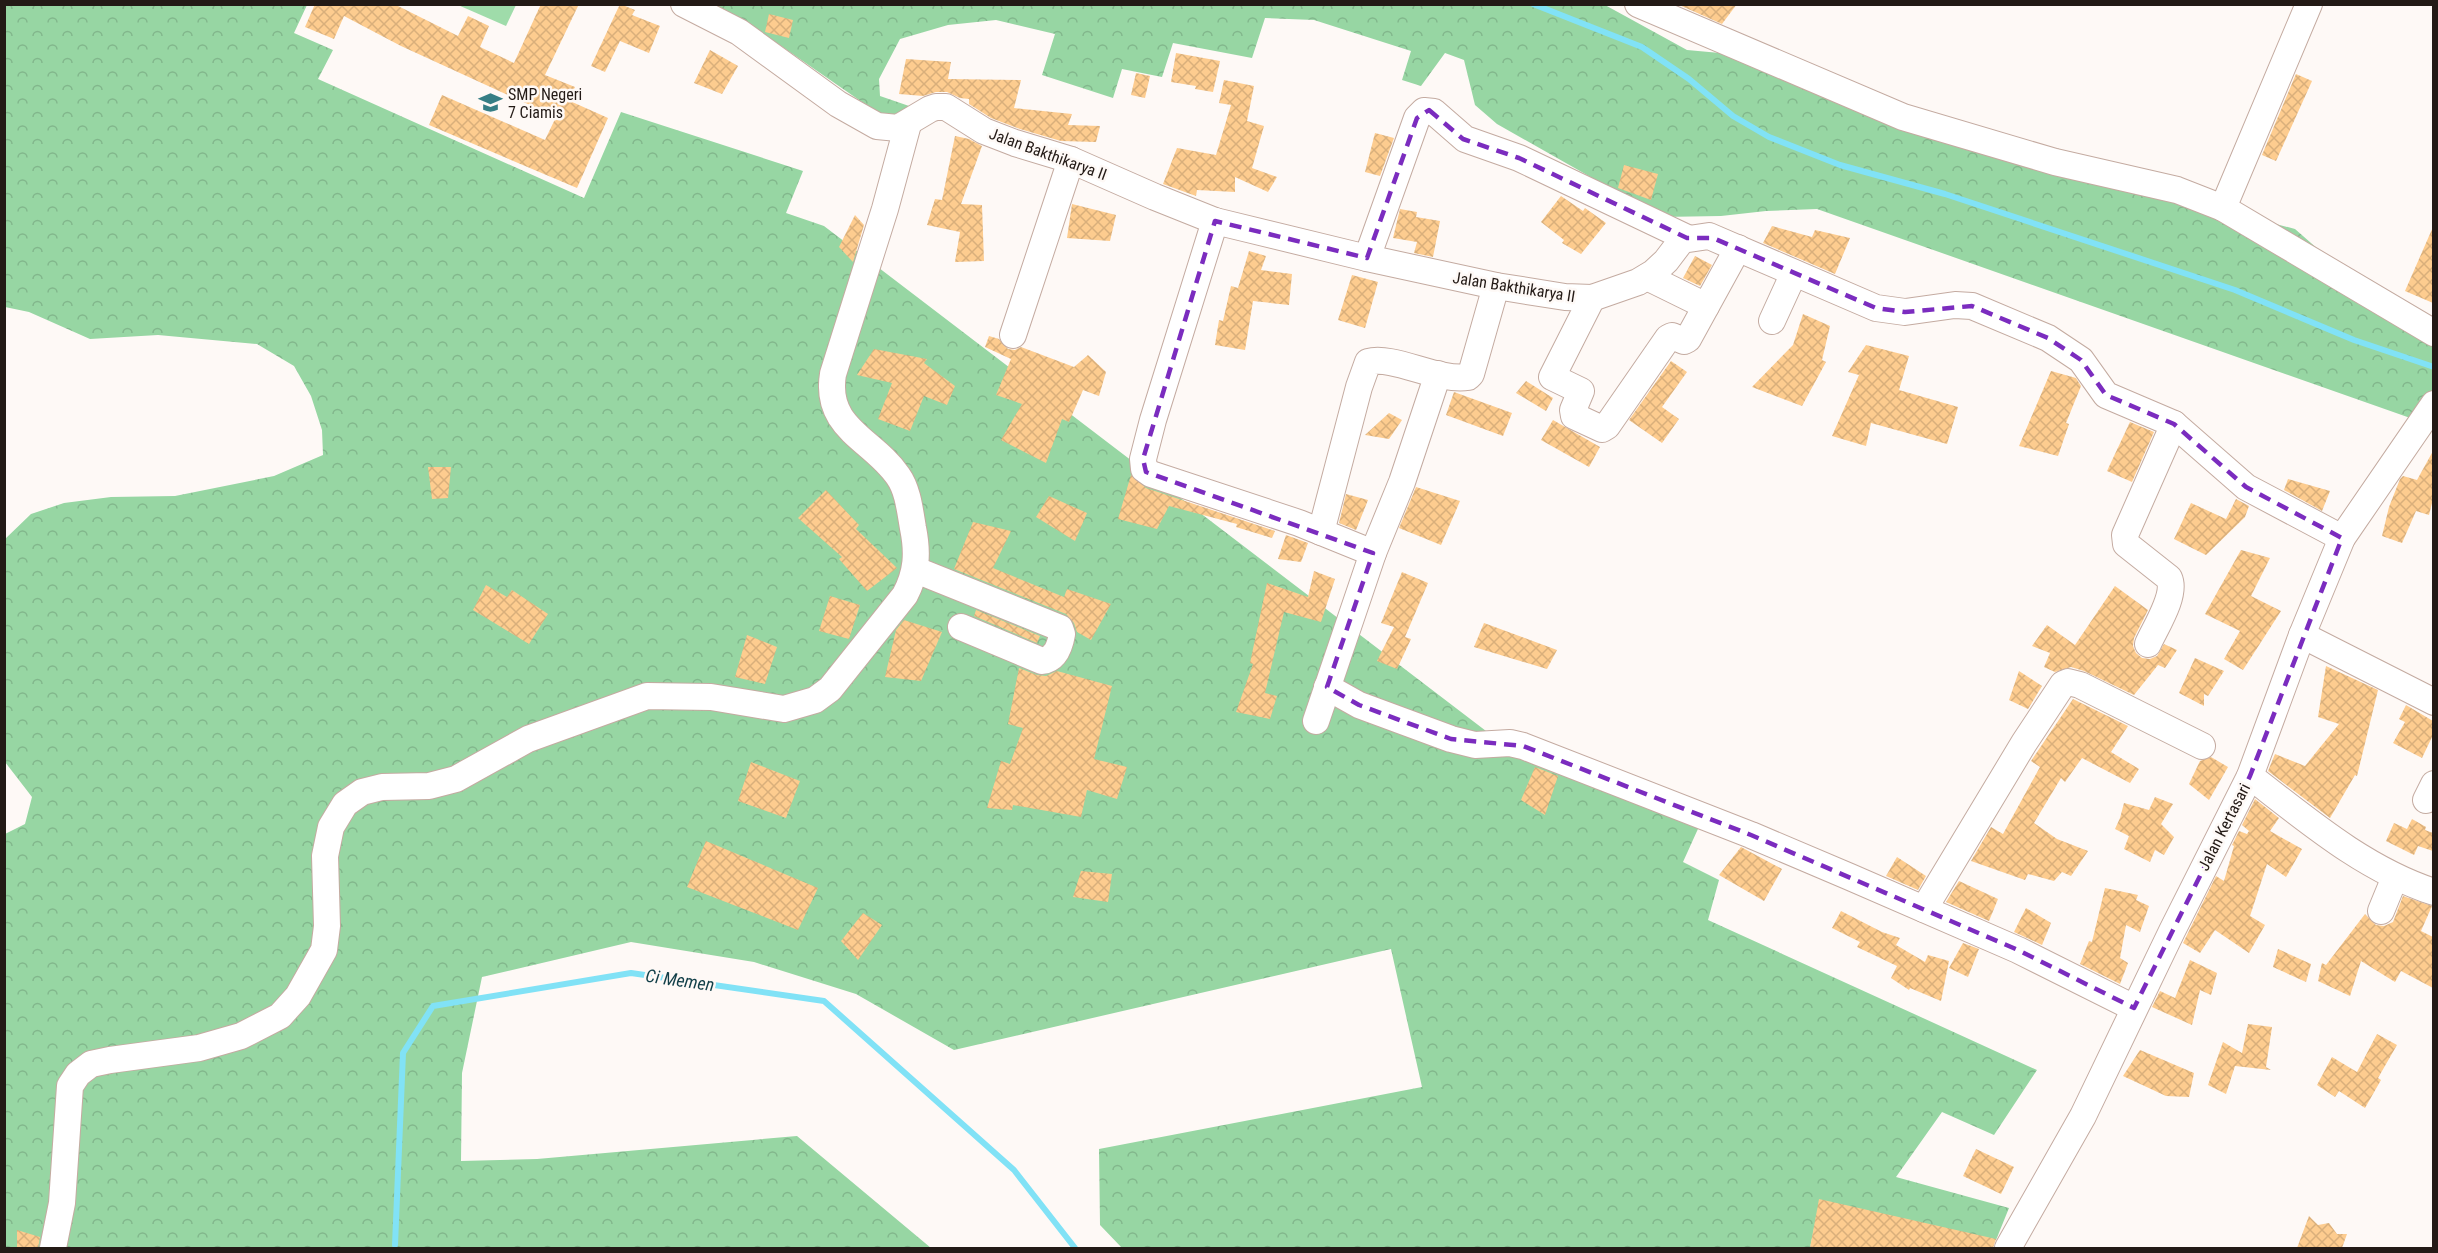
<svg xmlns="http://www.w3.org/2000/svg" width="2438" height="1253" viewBox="0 0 2438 1253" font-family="'Roboto Condensed',sans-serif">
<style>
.forest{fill:url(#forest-crowns)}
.pitch{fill:#9fdcaa}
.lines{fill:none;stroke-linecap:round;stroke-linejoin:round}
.stream{stroke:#81e2f6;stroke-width:6}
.building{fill:url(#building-cross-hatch)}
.minor-casing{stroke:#c4aba1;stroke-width:28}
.minor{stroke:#fff;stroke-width:26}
.marked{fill:none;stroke:#7b2cbf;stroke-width:4.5;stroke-dasharray:12 8;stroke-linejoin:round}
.labels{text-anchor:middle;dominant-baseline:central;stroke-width:5;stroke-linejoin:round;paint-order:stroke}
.poi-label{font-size:16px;fill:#231a16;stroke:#fef9f6;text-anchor:start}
.street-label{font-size:16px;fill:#231a16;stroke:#fef9f6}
.water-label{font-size:18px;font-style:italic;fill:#123f48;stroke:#fef9f6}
</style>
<defs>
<pattern id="forest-crowns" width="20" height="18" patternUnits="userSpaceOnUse" patternTransform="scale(1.5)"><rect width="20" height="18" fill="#97d6a3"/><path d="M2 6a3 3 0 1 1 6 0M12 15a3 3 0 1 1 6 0" fill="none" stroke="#82b78c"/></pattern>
<pattern id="building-cross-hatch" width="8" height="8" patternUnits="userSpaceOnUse" patternTransform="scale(1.5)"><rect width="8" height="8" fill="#fdcc8f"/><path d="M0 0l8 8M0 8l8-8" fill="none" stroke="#d9af7b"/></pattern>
</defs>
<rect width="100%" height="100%" fill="#fef9f6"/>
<g class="forest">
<polygon points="5,5 307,5 294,33 333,50 318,79 584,198 621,112 803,171 786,213 824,226 1486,731 1702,820 1683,862 1719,880 1708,920 2037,1070 1994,1135 1942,1112 1896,1177 2009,1208 1996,1240 1820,1200 1810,1248 1122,1248 1100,1225 1099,1149 1422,1087 1391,949 954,1050 856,994 754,962 631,942 482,977 462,1073 461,1161 537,1159 797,1136 931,1248 5,1248 5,834 25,824 32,797 5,762 4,540 31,514 64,503 111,497 175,496 274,476 323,455 322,430 311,396 294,366 257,344 158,335 90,339 29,312 5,307"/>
<polygon points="702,5 1605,5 1687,50 1720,53 1908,126 2295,229 2335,264 2433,320 2433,426 1817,209 1766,211 1721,216 1661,217 1497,124 1475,105 1464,60 1445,53 1421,86 1402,80 1411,51 1314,20 1265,18 1252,58 1173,43 1162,77 1122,69 1113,98 1042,75 1055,34 996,20 948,25 900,39 879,79 880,96 912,107 887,117 872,109 761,32"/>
</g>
<polygon class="pitch" points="458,5 516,5 506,26"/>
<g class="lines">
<g class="stream">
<polyline points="1533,4 1642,47 1689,79 1733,116 1769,137 1840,165 1945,194 2235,290 2354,340 2434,367"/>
<polyline points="395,1245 403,1053 433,1006 631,973 824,1001 1014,1170 1075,1248"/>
</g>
</g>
<g class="building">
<polygon points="315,4 394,4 458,36 468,16 489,26 480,47 514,63 541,4 579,4 545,75 575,87 570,101 608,118 577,188 429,125 442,95 545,140 556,117 401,46 344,16 334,39 305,27"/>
<polygon points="620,4 635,10 632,15 660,26 649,53 620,41 605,72 591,66"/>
<polygon points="1677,4 1737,4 1722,24"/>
<polygon points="769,14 793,20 789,38 765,32"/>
<polygon points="710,50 738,66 722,94 694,83"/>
<polygon points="1176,53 1220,61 1213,92 1195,89 1196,86 1171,82"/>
<polygon points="906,59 951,62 948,79 1021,80 1014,108 1072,114 1068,125 1100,126 1096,142 1061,141 1020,129 991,118 969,104 969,99 960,98 947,92 936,92 923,96 899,94"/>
<polygon points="1136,73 1150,76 1145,98 1131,95"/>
<polygon points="2296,74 2312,81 2276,161 2262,155"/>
<polygon points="1224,80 1254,86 1247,121 1264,126 1252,168 1277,177 1268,192 1235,177 1235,192 1197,190 1196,196 1163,184 1177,148 1216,155 1231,105 1219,103"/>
<polygon points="1375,133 1394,138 1380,176 1365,172"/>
<polygon points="955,136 969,139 982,146 961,204 982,205 984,261 955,262 960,232 927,225 935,199 942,200"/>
<polygon points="1624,165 1658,174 1651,200 1618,188"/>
<polygon points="1561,196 1583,211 1585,208 1606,223 1581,254 1562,243 1564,240 1541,222"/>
<polygon points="1072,204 1116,215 1110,241 1067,238"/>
<polygon points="1400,209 1417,212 1416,217 1440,221 1433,257 1414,253 1417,242 1393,238"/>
<polygon points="855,215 864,225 853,262 839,247"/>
<polygon points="1772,226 1812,237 1815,230 1850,238 1835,274 1763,243"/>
<polygon points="2433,227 2433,303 2405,291"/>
<polygon points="1249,251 1266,256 1261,270 1292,274 1289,305 1253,301 1245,350 1215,345 1219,320 1223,321 1231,286 1238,288"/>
<polygon points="1695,256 1712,265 1700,286 1683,278"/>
<polygon points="1352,275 1378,282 1365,328 1338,320"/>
<polygon points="1803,314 1830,326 1822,360 1826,362 1802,406 1752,387 1793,345"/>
<polygon points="989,336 999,339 1008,349 1015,350 1021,347 1074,367 1088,355 1106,372 1099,396 1083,390 1069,422 1062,419 1046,463 1001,440 1022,404 996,395 1011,359 985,347"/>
<polygon points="1866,345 1909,356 1899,390 1958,407 1947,444 1871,423 1866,446 1832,436 1859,375 1848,372"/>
<polygon points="874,349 927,359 924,363 955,386 947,405 924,396 910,431 878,419 892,383 857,375"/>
<polygon points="1671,361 1687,372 1662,407 1679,419 1662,443 1629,420"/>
<polygon points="2051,371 2076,378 2081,386 2066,423 2069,424 2058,456 2019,446"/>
<polygon points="1526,381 1553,398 1546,411 1516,393"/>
<polygon points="1454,392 1512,413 1503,436 1446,415"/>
<polygon points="1389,413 1402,420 1389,439 1365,435"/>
<polygon points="1553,420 1600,447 1589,467 1541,440"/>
<polygon points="2130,422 2154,432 2132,482 2107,471"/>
<polygon points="2433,451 2433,499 2429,515 2416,511 2402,543 2382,536 2389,507 2400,479 2403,476 2417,480"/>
<polygon points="428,467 451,467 448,498 432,499"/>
<polygon points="1131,475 1146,488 1275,531 1272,538 1236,527 1237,524 1169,506 1157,529 1118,519"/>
<polygon points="2288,479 2330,491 2322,511 2284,490"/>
<polygon points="1416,487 1460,501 1441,545 1399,528"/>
<polygon points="826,490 859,525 856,529 897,568 867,591 839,559 842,557 798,518"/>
<polygon points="1346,494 1368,500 1356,530 1339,523"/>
<polygon points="1049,496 1087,513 1075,541 1036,517"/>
<polygon points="2236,499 2249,506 2245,517 2206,555 2174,539 2191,503 2226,519"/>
<polygon points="973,522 1011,531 993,568 1064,597 1067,589 1111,604 1091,640 1077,632 1074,623 1066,614 954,569"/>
<polygon points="1286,535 1308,543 1301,562 1278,559"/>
<polygon points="2241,550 2270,558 2251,596 2281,611 2243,670 2224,659 2240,631 2205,614"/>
<polygon points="1314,571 1335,579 1321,622 1284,612 1265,693 1277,696 1270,719 1236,712 1253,664 1250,663 1267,583 1308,597"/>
<polygon points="1402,572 1428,583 1405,637 1411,639 1397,669 1377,661 1394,627 1381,623"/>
<polygon points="486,585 507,597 512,590 548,614 529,644 473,610"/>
<polygon points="2115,586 2148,610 2134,638 2133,646 2136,653 2142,658 2150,659 2157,656 2164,644 2177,650 2165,668 2158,665 2134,695 2084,671 2071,667 2055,672 2044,667 2050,653 2032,646 2047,625 2075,645"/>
<polygon points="830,596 860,605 849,639 819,631"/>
<polygon points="976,610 1040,636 1037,643 974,616"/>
<polygon points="904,620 942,632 921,681 885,677 896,630"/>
<polygon points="1484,623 1557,650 1547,669 1474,647"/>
<polygon points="747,635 777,647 765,684 735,677"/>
<polygon points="2195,658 2224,671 2208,696 2204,694 2204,706 2179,693"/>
<polygon points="2326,666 2378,690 2357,776 2355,775 2330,818 2268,771 2275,754 2305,766 2339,724 2318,717"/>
<polygon points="1019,668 1037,675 1046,676 1057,671 1112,686 1094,759 1127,767 1117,799 1087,790 1081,817 1013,805 1012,810 987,808 1001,761 1010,764 1023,728 1008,724"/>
<polygon points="2019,671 2042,686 2028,709 2009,700"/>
<polygon points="2073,699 2128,726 2111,752 2139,769 2130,783 2082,758 2065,782 2061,778 2034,823 2057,839 2088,851 2071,876 2062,872 2054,881 2028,874 2025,880 1971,861 1991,827 2003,834 2040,767 2031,761"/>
<polygon points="2406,705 2433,721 2433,735 2422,758 2393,743 2405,722 2399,719"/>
<polygon points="2211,757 2228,767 2209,800 2189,784 2200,761"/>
<polygon points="751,762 800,781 786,818 738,801"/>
<polygon points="1535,767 1558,776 1545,815 1521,800"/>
<polygon points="2155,797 2173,804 2161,824 2174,837 2164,855 2155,850 2150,862 2124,849 2129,836 2115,829 2120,818 2124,803 2149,810"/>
<polygon points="2255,799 2279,818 2270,831 2302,849 2286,877 2267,864 2250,916 2265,925 2249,953 2215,930 2200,953 2183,943 2216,876 2224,881 2234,846 2232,845 2239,831 2247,834 2249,831 2242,825"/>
<polygon points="2412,819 2426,827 2425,830 2433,833 2433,851 2418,846 2414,855 2386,841 2394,823 2407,829"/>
<polygon points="706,841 818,888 798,930 687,887"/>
<polygon points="1741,847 1782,869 1764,901 1719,875"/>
<polygon points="1897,857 1926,876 1918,890 1886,876"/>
<polygon points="1081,871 1112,874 1108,902 1073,897"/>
<polygon points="1959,881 1998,899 1989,921 1946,902"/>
<polygon points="2105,888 2138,895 2136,900 2149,906 2140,932 2126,925 2120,958 2128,963 2120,984 2080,964 2089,941 2092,942"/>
<polygon points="2403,896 2432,906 2421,931 2433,937 2433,988 2401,971 2395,982 2361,961 2350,996 2318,981 2322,963 2326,965 2365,914 2376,925 2384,926 2393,922"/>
<polygon points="2026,908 2051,923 2042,945 2014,932"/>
<polygon points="1841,911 1882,932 1900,938 1896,945 1925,962 1928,955 1949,961 1941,1001 1910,988 1909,990 1891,978 1897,966 1857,947 1860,942 1832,928"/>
<polygon points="863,913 882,925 858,960 841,941"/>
<polygon points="1963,943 1979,949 1968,977 1949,968"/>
<polygon points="2278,949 2311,964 2306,982 2273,967"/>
<polygon points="2190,960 2217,973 2211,995 2200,990 2192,1025 2152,1007 2160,991 2175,998"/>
<polygon points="2248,1024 2272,1027 2266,1067 2271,1070 2235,1066 2226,1094 2208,1085 2223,1042 2242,1053"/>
<polygon points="2377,1034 2397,1045 2378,1078 2381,1080 2365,1108 2339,1091 2335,1097 2317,1085 2332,1057 2357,1072"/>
<polygon points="2140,1050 2194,1073 2189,1097 2166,1096 2123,1076"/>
<polygon points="1976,1149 2014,1167 2001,1194 1963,1176"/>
<polygon points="1819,1199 1996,1239 1993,1248 1810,1248"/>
<polygon points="2309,1216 2318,1225 2329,1223 2337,1234 2347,1234 2342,1248 2297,1248"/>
<polygon points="17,1230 40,1237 38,1248 17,1248"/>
</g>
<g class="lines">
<defs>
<g id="minor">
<polyline points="684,4 739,32 838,104 877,126 898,128 930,109 936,107 946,107 984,131 1015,143 1071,160 1155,197 1215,221 1367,258 1496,286 1565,297 1592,298 1638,282 1653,273 1666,261 1682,240 1709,236 1876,308 1905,312 1955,305 1972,306 2048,338 2081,360 2106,395 2174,424 2246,487 2342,538"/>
<polyline points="1638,4 1903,117 2055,162 2177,190 2223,208"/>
<polyline points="2309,4 2223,208 2434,333"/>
<polyline points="1215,221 1153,420 1143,459 1144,469 1151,474 1299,523 1373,553"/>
<polyline points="1367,258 1417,118 1424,111 1434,112 1465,139 1519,158 1687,238"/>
<polyline points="1647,277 1706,306"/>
<polyline points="1592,298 1552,377 1581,391 1573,410 1574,416 1602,429 1607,426 1668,338 1672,336 1684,341 1688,339 1738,248"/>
<polyline points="1772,321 1794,273"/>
<polyline points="1013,335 1071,160"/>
<path d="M 1321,532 L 1359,387 L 1368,362 C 1394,355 1438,382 1468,377 L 1471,374 L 1496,286"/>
<path d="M 916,570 L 1060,628 L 1062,634 C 1060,646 1056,659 1042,661 L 961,627"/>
<polyline points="2302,635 2434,702"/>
<path d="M 2148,644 C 2155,628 2177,595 2169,578 L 2126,544 L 2125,535 L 2174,424"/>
<polyline points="1327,687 1359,705 1451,739 1475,745 1510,743 1523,746 1751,835 1850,877 2018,950 2134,1008"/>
<polyline points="1316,721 1373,553 1402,482 1438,374"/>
<path d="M 2250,776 C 2307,820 2364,869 2434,892"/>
<polyline points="2426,800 2434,784"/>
<polyline points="1924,909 2024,743 2063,684 2068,682 2080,685 2202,746"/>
<polyline points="2381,911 2395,877"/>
<path d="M 53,1248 L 62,1203 L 70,1086 L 78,1074 L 91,1064 L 110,1060 L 199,1048 L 241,1036 L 280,1016 L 298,996 L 324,950 L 327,926 L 325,856 L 331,827 L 345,804 L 362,792 L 382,787 L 429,786 L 456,779 L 528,739 L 647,696 L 711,697 L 784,709 L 815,700 L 830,689 L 905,595 C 917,572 918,553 913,528 C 910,511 908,490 898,476 C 873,439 824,429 833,374 L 885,209 L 908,124"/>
<polyline points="2008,1248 2083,1116 2172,931 2250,776 2302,635 2342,538 2434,404"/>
</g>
</defs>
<use href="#minor" class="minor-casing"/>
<use href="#minor" class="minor"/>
</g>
<path class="marked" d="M 1429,110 L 1463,139 L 1519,158 L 1687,238 L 1713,238 L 1876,308 L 1905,312 L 1972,306 L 2048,338 L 2081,360 L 2106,395 L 2174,424 L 2246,487 L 2342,538 L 2250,776 L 2134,1008 L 2018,950 L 1751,835 L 1523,746 L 1451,739 L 1359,705 L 1327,687 L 1373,553 L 1146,472 L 1143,459 L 1215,221 L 1367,258 L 1417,118 Z"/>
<defs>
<symbol id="school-bare" viewBox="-9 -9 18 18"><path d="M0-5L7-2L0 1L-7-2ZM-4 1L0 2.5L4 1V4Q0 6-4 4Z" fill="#367e85" stroke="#fef9f6" stroke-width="2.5" paint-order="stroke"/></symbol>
</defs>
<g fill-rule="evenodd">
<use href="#school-bare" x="474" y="86" width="33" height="33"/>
</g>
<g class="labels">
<g class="poi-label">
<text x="508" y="94">SMP Negeri<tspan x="508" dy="18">7 Ciamis</tspan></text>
</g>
<g class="street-label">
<text transform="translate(1048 154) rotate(20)">Jalan Bakthikarya II</text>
<text transform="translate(1514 287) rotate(9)">Jalan Bakthikarya II</text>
<text transform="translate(2224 827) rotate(-63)">Jalan Kertasari</text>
</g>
<g class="water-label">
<text transform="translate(680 980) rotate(8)">Ci Memen</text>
</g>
</g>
<rect width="2438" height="1253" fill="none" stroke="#231a16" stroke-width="12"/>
</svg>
